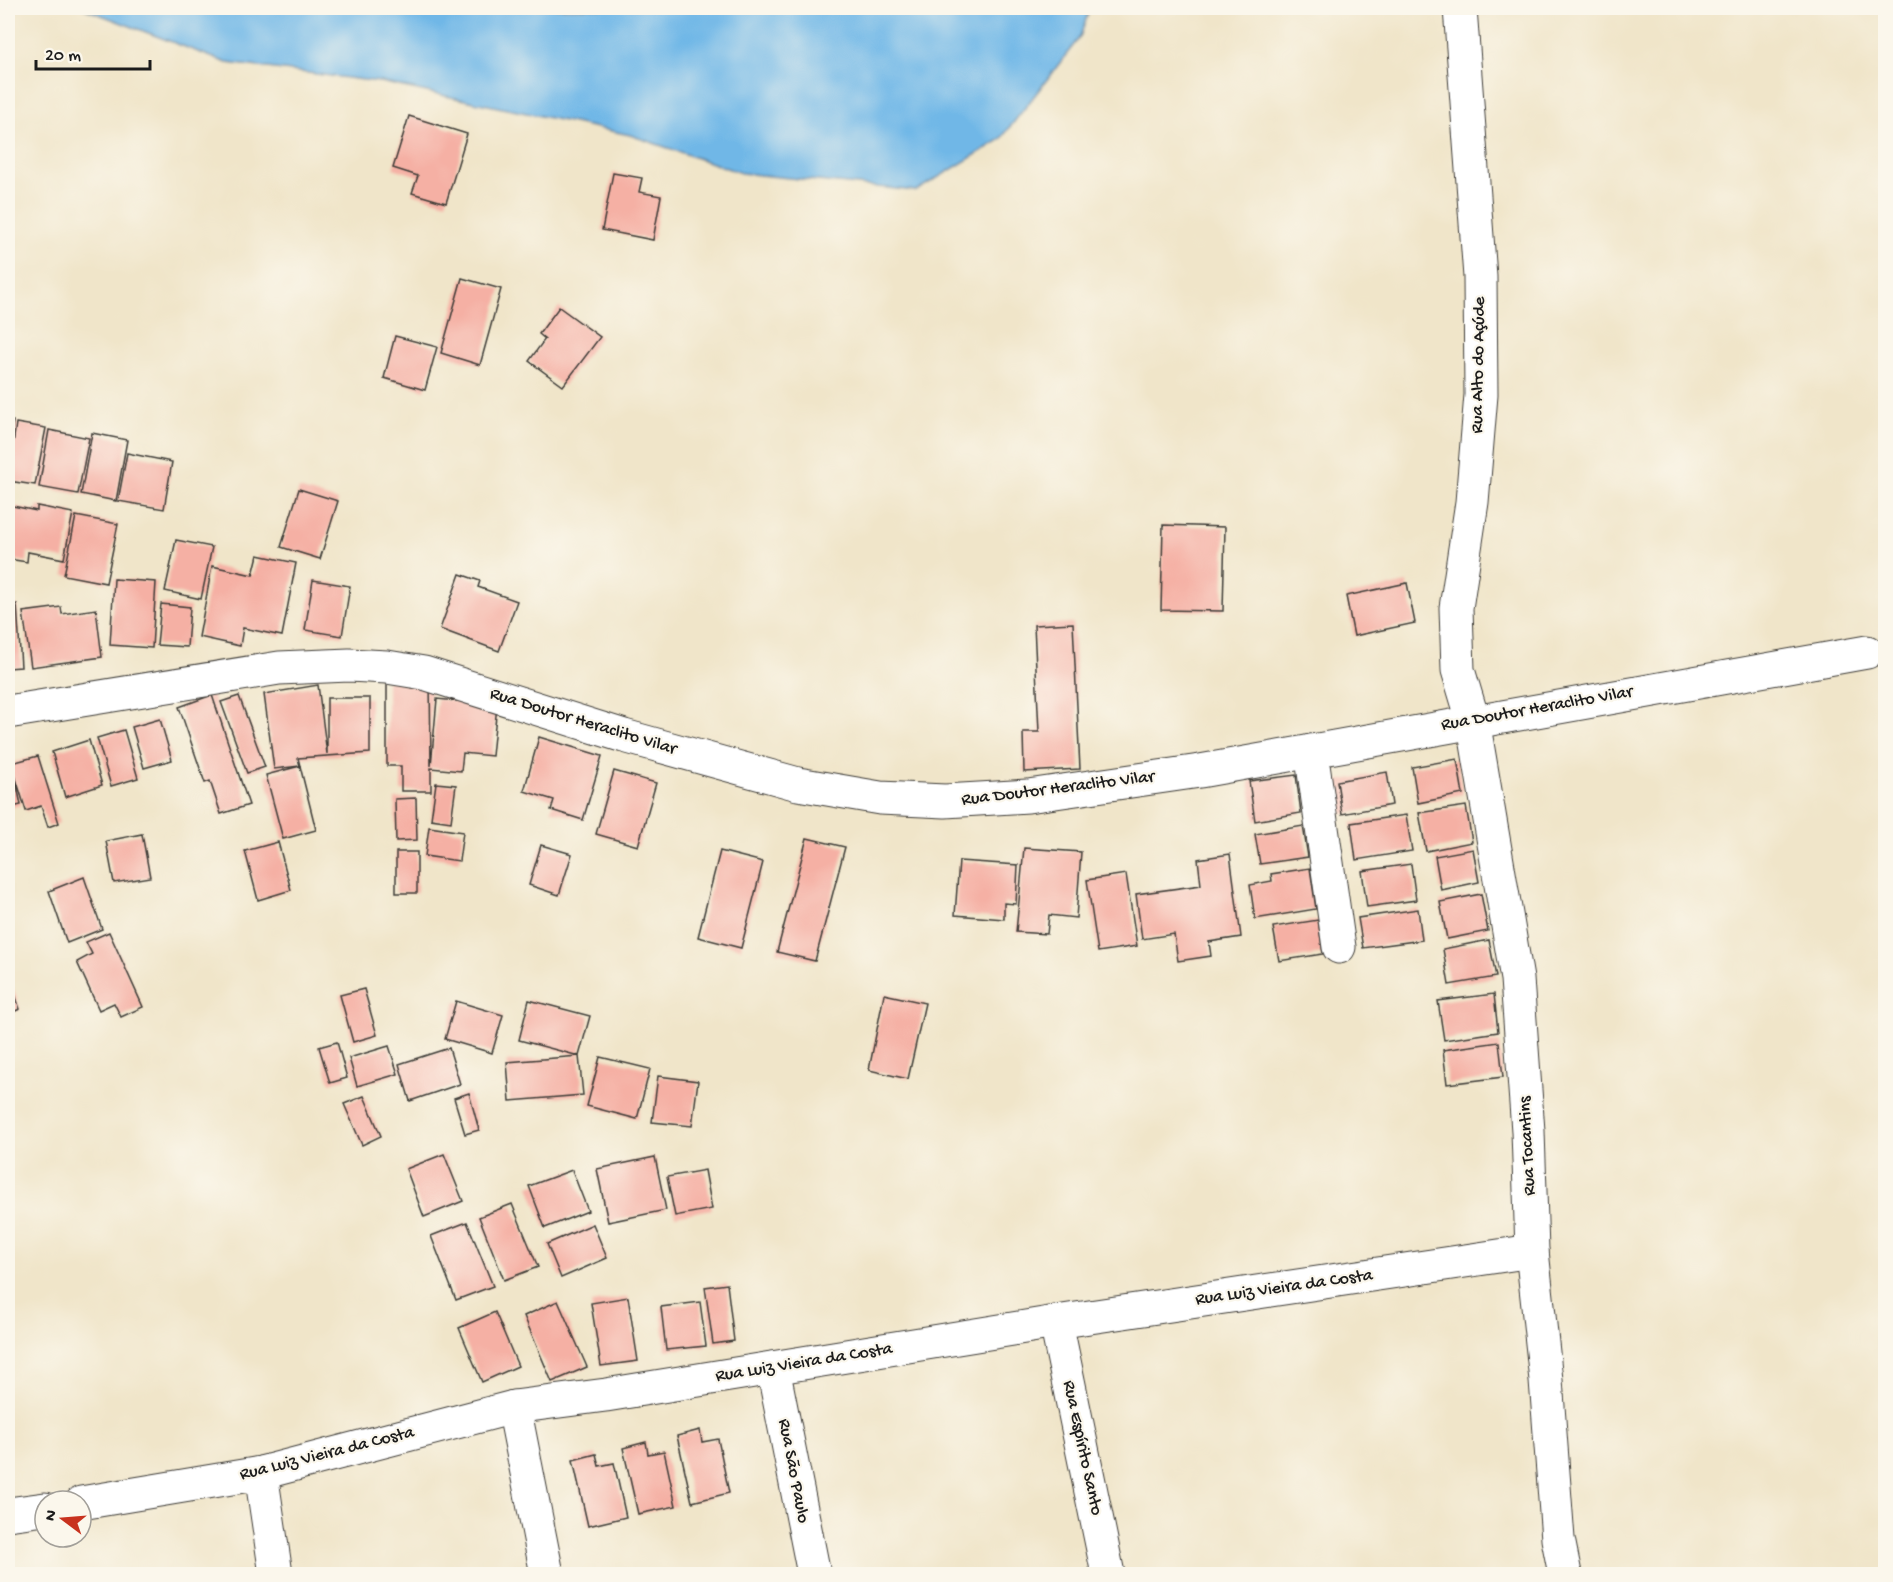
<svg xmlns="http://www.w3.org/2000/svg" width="1893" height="1582" viewBox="0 0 1893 1582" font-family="'Gochi Hand',sans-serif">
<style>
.water{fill:#70b7e7;stroke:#466a82;stroke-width:1.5}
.building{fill:#f5b0a4}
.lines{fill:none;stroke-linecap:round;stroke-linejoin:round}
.street-casing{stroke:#3c3a36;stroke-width:35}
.street{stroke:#fff;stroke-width:33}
.labels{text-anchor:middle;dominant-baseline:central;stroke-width:4.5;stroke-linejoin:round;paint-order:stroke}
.street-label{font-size:18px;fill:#1c1c1c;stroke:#fbf7ec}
</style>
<rect width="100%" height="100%" fill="#fbf7ec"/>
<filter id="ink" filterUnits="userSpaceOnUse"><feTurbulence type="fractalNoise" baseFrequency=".0167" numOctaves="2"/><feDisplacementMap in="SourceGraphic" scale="12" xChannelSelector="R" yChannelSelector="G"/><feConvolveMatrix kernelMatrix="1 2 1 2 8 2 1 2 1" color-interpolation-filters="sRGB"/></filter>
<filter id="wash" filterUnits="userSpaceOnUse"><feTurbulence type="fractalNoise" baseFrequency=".008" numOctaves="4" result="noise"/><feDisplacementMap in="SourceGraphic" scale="24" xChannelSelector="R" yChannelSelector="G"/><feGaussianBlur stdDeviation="1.35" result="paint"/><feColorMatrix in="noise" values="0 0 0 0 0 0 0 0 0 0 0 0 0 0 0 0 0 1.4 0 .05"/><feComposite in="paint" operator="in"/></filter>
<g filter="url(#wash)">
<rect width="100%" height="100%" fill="#f0e5c9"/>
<polygon class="water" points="83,8 1090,8 1080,37 1000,140 916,191 741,173 630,135 380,82 227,63"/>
<g id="blocks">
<g class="building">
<polygon points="409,116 467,134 446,203 412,193 418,176 393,168"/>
<polygon points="613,173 642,178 639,192 661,196 653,240 602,230"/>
<polygon points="462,278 501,289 480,365 441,353"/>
<polygon points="559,307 600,337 563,386 529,361 545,339 539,334"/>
<polygon points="395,336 437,347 425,390 384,378"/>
<polygon points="8,420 13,421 9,446 8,446"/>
<polygon points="16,423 46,428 35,485 8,481"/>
<polygon points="49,430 89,438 78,494 39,487"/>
<polygon points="92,433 127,440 116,501 81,494"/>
<polygon points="127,453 172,462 164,509 118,501"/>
<polygon points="299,489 338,501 320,559 281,547"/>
<polygon points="8,505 37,511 37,506 73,513 64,559 28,552 27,562 8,559"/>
<polygon points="76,516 118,524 106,583 64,575"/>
<polygon points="1163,525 1225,527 1223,611 1161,610"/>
<polygon points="176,540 212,547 201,599 165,591"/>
<polygon points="258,555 296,563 282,636 243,628 240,646 199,637 212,566 253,575"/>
<polygon points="460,574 480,581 478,587 517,601 499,651 440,629"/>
<polygon points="114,579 156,582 152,648 110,645"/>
<polygon points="313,580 350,586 342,636 305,630"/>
<polygon points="1407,583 1415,623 1354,636 1346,596"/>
<polygon points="17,604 21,667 8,668 8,605"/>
<polygon points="161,604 190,607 187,647 157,645"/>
<polygon points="61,607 62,614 96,609 102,657 31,667 23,612"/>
<polygon points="1073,623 1080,769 1024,772 1023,732 1039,732 1034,625"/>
<polygon points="387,680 430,680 431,766 437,699 497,705 492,756 463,753 461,771 431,768 431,791 401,791 401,766 387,766"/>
<polygon points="318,685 327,754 327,698 370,698 370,753 298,758 300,766 274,769 264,694"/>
<polygon points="212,695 249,805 221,814 210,781 205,783 179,707"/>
<polygon points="239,696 265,767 247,773 221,702"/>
<polygon points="160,719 172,760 144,768 132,727"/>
<polygon points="124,730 138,778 111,786 97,738"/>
<polygon points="539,737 602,756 583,820 551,810 554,800 524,791"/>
<polygon points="89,740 102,785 65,797 52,752"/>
<polygon points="38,756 59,823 48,827 41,806 26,811 14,772 21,805 8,808 8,764"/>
<polygon points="1457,759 1463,794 1418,803 1412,767"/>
<polygon points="300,766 316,830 283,839 266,775"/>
<polygon points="614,771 656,783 638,846 596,834"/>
<polygon points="1387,772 1392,805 1342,814 1337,781"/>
<polygon points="1296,775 1301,813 1255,821 1249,781"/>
<polygon points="436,783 456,785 451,822 431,819"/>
<polygon points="416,798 417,840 396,841 395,799"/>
<polygon points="1466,806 1472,842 1426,851 1419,813"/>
<polygon points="1406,815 1412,851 1356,860 1351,823"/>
<polygon points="1303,826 1308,857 1260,864 1255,834"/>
<polygon points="429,827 463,832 459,861 425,856"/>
<polygon points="142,834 150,877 114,883 106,841"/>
<polygon points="807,838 845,847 815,961 777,952"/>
<polygon points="278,842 291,890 258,900 245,851"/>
<polygon points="541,845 572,854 559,895 529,885"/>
<polygon points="1024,848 1081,852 1076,918 1049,915 1047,934 1016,932"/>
<polygon points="1473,849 1479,882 1441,890 1435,856"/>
<polygon points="720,851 763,862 741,948 698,937"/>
<rect x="396" y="852" width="21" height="41"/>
<polygon points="1230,854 1241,937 1209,942 1211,956 1178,961 1174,934 1142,939 1136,894 1201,885 1198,859"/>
<polygon points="959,861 1018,865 1016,904 1004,903 1004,919 955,915"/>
<polygon points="1411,864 1416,900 1367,907 1362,871"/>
<polygon points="1310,868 1316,909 1255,919 1250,885 1272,881 1271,874"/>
<polygon points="1126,874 1137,946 1098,952 1087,880"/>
<polygon points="84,877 102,929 67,943 49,891"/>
<polygon points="1481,894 1488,931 1447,939 1440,902"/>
<polygon points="1418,909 1422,940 1363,948 1358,918"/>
<polygon points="1318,920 1323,954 1279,961 1273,927"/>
<polygon points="109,932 143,1007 121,1017 114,1003 99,1010 77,962 92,954 86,942"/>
<polygon points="1489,940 1496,977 1449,985 1443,949"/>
<polygon points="8,974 20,1009 8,1014"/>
<polygon points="364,989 377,1035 353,1042 340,995"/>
<polygon points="884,994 925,1003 908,1079 869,1070"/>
<polygon points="1494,994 1498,1032 1444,1040 1438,1001"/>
<polygon points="529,1000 590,1016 579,1056 583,1095 510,1101 507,1062 579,1056 519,1040"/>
<polygon points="456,1001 503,1015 492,1053 445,1039"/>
<polygon points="337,1042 347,1078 330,1083 319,1047"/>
<polygon points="1499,1042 1503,1077 1447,1084 1443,1050"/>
<polygon points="389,1046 398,1074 357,1086 349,1058"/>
<polygon points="449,1048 460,1084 410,1101 399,1064"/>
<polygon points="600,1057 650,1069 637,1119 587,1106"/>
<polygon points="658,1076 698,1081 692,1126 652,1122"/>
<polygon points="469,1093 479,1130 465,1134 454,1098"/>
<polygon points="364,1096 381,1136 362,1145 344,1104"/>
<polygon points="444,1154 463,1201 424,1217 406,1169"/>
<polygon points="655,1157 666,1210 608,1222 597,1169"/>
<polygon points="572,1170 588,1211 545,1228 529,1186"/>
<polygon points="705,1170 712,1209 675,1216 667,1177"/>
<polygon points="512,1204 538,1267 504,1280 479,1217"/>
<polygon points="467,1222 493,1286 456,1300 431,1236"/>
<polygon points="593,1224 607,1258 561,1278 547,1244"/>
<polygon points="727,1284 734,1341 713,1344 705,1287"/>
<polygon points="628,1297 638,1361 601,1366 591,1303"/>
<polygon points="558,1301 587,1367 552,1382 524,1316"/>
<polygon points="700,1302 706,1346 666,1350 661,1307"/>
<polygon points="495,1312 518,1366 482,1382 459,1328"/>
<polygon points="700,1430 702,1442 718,1439 729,1493 692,1502 677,1436"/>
<polygon points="646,1442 648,1454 664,1451 676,1506 638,1514 623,1448"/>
<polygon points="596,1454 599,1466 614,1463 626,1517 588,1526 573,1460"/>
</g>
</g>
</g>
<g filter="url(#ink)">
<use href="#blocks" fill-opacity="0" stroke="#3c3a36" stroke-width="1.5"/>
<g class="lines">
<defs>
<g id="street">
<polyline points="1460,8 1480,277 1481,395 1472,502 1456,608 1458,670 1473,720 1517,979 1528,1131 1532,1251 1546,1380 1558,1539 1565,1574"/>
<polyline points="8,712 279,668 349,665 387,667 424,673 624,736 798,784 880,798 945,801 1028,796 1200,771 1867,652"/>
<polyline points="1311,751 1339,947"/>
<polyline points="1056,1322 1108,1574"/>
<polyline points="773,1368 814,1574"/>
<polyline points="514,1407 547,1574"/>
<polyline points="261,1473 276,1574"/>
<polyline points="81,1503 261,1473 514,1407 606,1395 1056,1322 1532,1251"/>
<polyline points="8,1514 45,1509"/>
</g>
</defs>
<use href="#street" class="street-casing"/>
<use href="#street" class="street"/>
</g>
</g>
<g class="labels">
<g class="street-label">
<text transform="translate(1479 365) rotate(-89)">Rua Alto do Açúde</text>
<text transform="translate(1537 709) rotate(-10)">Rua Doutor Heraclito Vilar</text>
<text transform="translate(583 722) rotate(17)">Rua Doutor Heraclito Vilar</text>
<text transform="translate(1058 789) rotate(-7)">Rua Doutor Heraclito Vilar</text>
<text transform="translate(1528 1146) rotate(-93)">Rua Tocantins</text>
<text transform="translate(1284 1288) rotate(-8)">Rua Luiz Vieira da Costa</text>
<text transform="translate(804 1363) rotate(-9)">Rua Luiz Vieira da Costa</text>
<text transform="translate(1082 1448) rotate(78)">Rua Espírito Santo</text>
<text transform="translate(327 1454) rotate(-14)">Rua Luiz Vieira da Costa</text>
<text transform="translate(793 1471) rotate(79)">Rua São Paulo</text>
</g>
</g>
<rect width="1893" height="1582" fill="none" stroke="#fbf7ec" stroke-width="30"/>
<g transform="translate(63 1519) rotate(286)"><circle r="28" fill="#fbf7ec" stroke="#a29f99" stroke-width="1.5"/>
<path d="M0-4.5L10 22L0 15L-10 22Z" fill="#c8321e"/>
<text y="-9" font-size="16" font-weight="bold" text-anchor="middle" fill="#1c1c1c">N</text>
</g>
<path d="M36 60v9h114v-9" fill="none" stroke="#1c1c1c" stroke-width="3"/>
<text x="45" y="60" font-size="18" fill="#1c1c1c" stroke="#fbf7ec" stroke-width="4.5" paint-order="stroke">20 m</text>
</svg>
